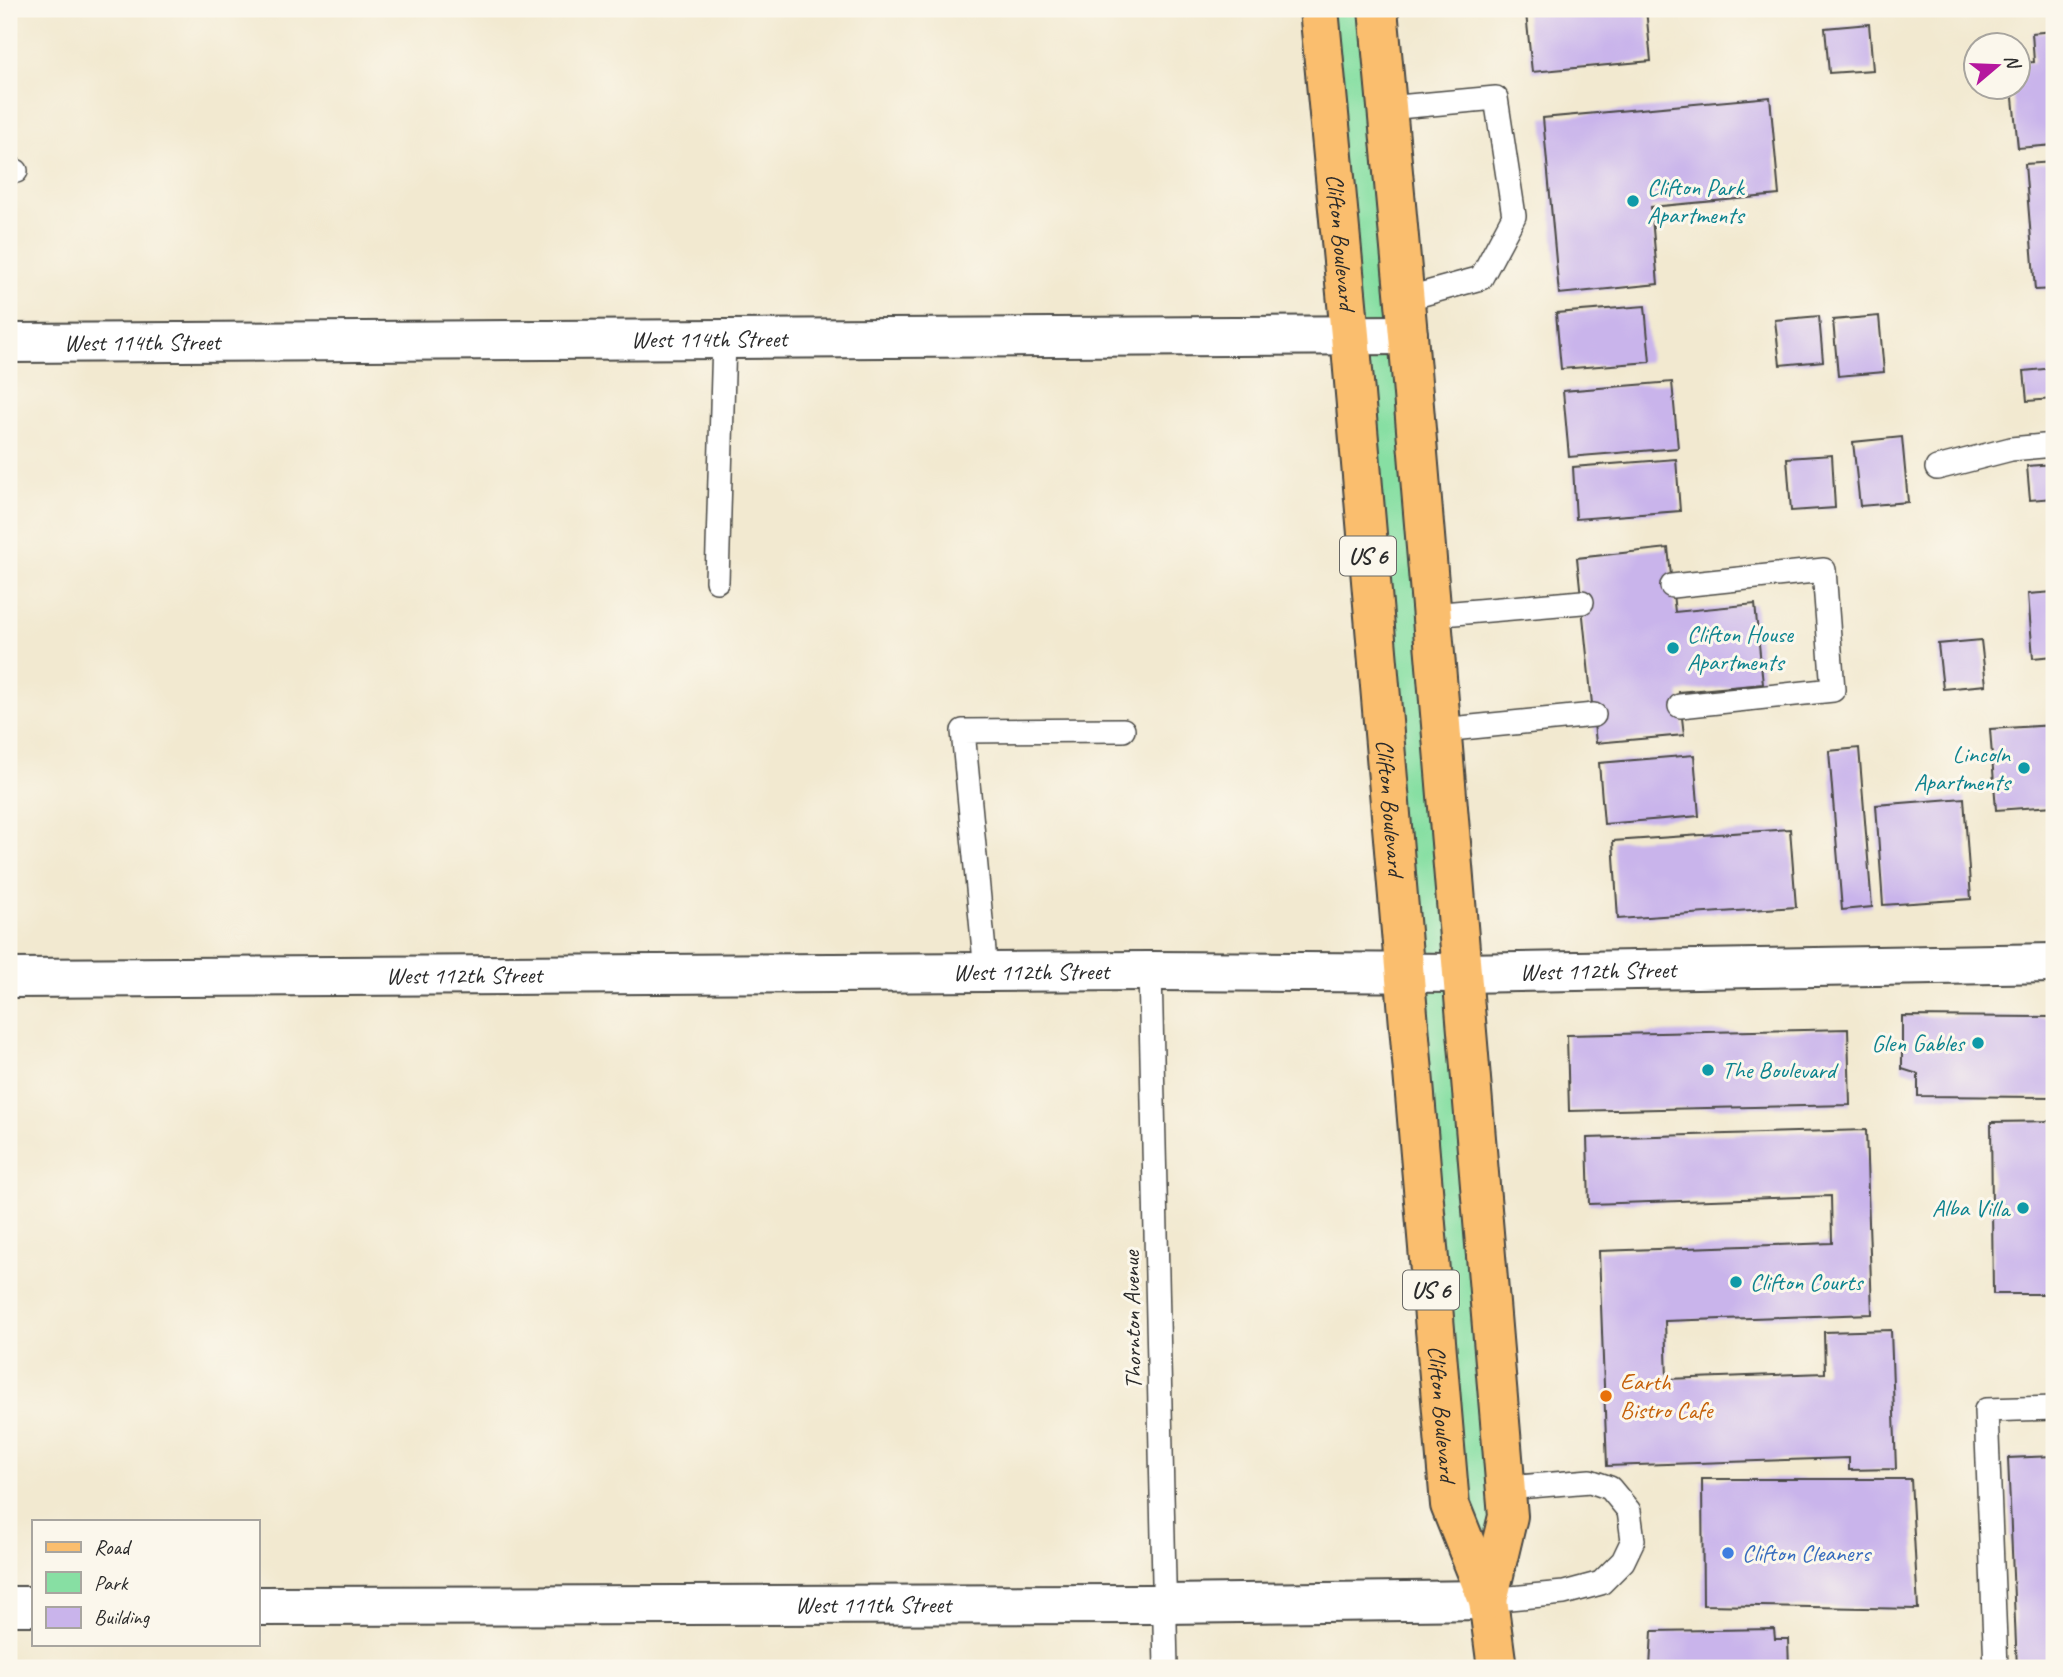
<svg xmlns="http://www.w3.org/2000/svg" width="2063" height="1677" viewBox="0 0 2063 1677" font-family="Caveat,sans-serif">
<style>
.green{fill:#87dfa3;stroke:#598567;stroke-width:2}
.building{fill:#c9b4eb}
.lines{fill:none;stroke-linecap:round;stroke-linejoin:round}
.lane-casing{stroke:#494844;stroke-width:26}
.street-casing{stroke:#494844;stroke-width:42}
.primary-casing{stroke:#494844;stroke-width:42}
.lane{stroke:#fff;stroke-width:23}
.street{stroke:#fff;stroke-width:38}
.primary{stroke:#fabe6e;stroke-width:38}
.culture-dot{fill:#0f9aa8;stroke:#fbf7ec;stroke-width:2.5}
.food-dot{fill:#e8710a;stroke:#fbf7ec;stroke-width:2.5}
.shop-dot{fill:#3f7fe0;stroke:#fbf7ec;stroke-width:2.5}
.labels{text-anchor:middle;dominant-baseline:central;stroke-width:6;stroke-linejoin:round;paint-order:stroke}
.shield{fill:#fbf7ec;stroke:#696865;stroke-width:2}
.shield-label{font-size:23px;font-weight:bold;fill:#2b2b2b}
.culture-label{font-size:24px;fill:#0d838f;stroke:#fbf7ec;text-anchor:start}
.street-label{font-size:24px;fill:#2b2b2b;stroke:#fbf7ec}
.food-label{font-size:24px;fill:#c56008;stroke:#fbf7ec;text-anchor:start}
.shop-label{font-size:24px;fill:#366cbe;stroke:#fbf7ec;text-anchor:start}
</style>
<rect width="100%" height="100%" fill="#fbf7ec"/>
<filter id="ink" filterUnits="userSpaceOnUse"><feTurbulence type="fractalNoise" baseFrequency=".0143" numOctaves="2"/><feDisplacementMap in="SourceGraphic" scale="14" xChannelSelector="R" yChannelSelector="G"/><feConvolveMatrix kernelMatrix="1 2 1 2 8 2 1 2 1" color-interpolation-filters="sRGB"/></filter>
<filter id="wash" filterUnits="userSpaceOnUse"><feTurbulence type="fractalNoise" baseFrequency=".00686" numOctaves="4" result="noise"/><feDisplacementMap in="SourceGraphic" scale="28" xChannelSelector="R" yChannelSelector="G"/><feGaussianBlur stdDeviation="1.57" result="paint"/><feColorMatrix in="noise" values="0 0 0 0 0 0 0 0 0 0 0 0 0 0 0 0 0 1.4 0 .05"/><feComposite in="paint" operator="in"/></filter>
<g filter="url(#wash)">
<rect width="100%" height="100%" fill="#f2e9d0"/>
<polygon class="green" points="1319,9 1378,9 1508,1516 1488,1600 1450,1505"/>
<g id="blocks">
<g class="building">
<polygon points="1575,9 1646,9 1651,61 1532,72 1526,13"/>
<polygon points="1869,24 1873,70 1829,73 1825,28"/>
<polygon points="2054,31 2054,145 2018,148 2012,88 2018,88 2018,63 2034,62 2032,33"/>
<polygon points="1770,97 1779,195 1651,207 1658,284 1559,294 1543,118"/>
<polygon points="2054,162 2054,289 2035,290 2025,164"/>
<polygon points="1645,306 1650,362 1561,369 1556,313"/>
<polygon points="1819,316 1823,361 1780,365 1775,320"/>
<polygon points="1879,316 1884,372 1838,376 1833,320"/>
<polygon points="2054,368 2054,399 2027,401 2024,371"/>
<polygon points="1672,382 1678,448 1569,457 1563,391"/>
<polygon points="1902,437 1908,502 1860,506 1853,442"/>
<polygon points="1832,455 1835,508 1791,511 1787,458"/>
<polygon points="1676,459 1680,511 1576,519 1573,467"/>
<polygon points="2054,464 2054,498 2030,500 2027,466"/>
<polygon points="1668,548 1675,612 1755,604 1763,684 1679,692 1684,735 1596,743 1577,558"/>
<polygon points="2054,592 2054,656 2033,658 2028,594"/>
<polygon points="1981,640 1986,685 1943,689 1938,644"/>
<polygon points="2054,725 2054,806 1996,810 1990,729"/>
<polygon points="1859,748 1872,907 1842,910 1829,751"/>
<polygon points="1694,755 1699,816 1604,824 1599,763"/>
<polygon points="1964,798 1971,899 1883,905 1876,805"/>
<polygon points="1790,829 1796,907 1618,919 1613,841"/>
<polygon points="1902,1016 2054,1017 2054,1097 1918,1096 1918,1074 1902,1069"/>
<polygon points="1848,1029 1850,1105 1569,1111 1567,1035"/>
<polygon points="2054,1121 2054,1294 1993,1294 1991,1122"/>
<polygon points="1866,1130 1872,1314 1665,1321 1667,1379 1825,1373 1824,1332 1891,1330 1896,1469 1849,1470 1849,1458 1607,1466 1599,1251 1832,1243 1831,1196 1589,1204 1587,1138"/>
<polygon points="2054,1456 2054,1668 2017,1668 2008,1458"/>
<polygon points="1702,1479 1911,1479 1918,1609 1703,1605"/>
<polygon points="1774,1629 1775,1639 1788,1639 1789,1668 1650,1668 1652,1631"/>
</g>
</g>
</g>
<g filter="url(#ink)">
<use href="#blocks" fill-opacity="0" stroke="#494844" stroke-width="2"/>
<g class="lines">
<defs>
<g id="lane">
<polyline points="1387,108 1496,98 1514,216 1481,278 1405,299"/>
<polyline points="9,171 16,171"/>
<polyline points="1937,468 2011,449 2054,445"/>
<polyline points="717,581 724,339"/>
<polyline points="1672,586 1824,570 1833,690 1680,706"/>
<polyline points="1431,615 1582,602"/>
<polyline points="1441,730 1594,715"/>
<polyline points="1150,971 1166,1668"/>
<polyline points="986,972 963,731 1123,730"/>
<polyline points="1488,1600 1564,1593 1601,1583 1623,1561 1633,1540 1629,1511 1610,1488 1590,1481 1506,1488"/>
<polyline points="1996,1668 1986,1410 2054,1408"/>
</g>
<g id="street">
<path id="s1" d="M 9,343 L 1408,335"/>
<path id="s2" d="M 9,978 L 1150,971 L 1461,973 L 2054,963"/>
<polyline points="9,1606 33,1606"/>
<path id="s3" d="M 257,1606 L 1165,1604 L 1488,1600"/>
</g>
<g id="primary">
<path id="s4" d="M 1319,9 L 1350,335 L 1450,1505 L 1488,1600 L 1497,1668"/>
<polyline points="1378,9 1408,335 1508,1516 1488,1600"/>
</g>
</defs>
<use href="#lane" class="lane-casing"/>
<use href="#street" class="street-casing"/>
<use href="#primary" class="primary-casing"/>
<use href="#lane" class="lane"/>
<use href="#street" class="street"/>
<use href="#primary" class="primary"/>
</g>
</g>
<g class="culture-dot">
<circle cx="1633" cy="201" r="7"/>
<circle cx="1673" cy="648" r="7"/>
<circle cx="2024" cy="768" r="7"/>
<circle cx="1978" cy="1043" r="7"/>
<circle cx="1708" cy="1070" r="7"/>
<circle cx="2023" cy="1208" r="7"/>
<circle cx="1736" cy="1282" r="7"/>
</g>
<circle class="food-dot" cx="1606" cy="1396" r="7"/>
<circle class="shop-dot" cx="1728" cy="1553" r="7"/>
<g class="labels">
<g class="shield">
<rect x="1340" y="536.5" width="56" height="39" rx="5"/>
<rect x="1403" y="1270.5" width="56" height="39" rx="5"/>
</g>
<g class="shield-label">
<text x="1368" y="556">US 6</text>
<text x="1431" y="1290">US 6</text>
</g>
<g class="culture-label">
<text x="1647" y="187">Clifton Park<tspan x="1647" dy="28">Apartments</tspan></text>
<text x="1687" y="634">Clifton House<tspan x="1687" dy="28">Apartments</tspan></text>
<text x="2010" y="754" text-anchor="end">Lincoln<tspan x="2010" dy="28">Apartments</tspan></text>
<text x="1964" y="1043" text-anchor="end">Glen Gables</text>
<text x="1722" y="1070">The Boulevard</text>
<text x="2009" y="1208" text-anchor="end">Alba Villa</text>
<text x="1750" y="1282">Clifton Courts</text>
</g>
<g class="street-label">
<text stroke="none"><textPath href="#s4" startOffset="234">Clifton Boulevard</textPath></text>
<text stroke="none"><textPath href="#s1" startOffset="700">West 114th Street</textPath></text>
<text stroke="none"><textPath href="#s1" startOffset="133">West 114th Street</textPath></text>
<text stroke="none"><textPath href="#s4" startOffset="802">Clifton Boulevard</textPath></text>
<text stroke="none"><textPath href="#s2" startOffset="1589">West 112th Street</textPath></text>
<text stroke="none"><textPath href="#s2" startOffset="1022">West 112th Street</textPath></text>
<text stroke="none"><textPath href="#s2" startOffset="455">West 112th Street</textPath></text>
<text transform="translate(1132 1320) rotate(-91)">Thornton Avenue</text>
<text stroke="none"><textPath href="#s4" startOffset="1410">Clifton Boulevard</textPath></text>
<text stroke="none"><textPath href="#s3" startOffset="616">West 111th Street</textPath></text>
</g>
<g class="food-label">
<text x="1620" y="1382">Earth<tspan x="1620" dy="28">Bistro Cafe</tspan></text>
</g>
<g class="shop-label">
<text x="1742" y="1553">Clifton Cleaners</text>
</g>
</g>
<rect width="2063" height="1677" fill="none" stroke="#fbf7ec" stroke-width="35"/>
<rect x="32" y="1520" width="228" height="126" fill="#fbf7ec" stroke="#a8a59f" stroke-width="2"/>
<rect x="46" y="1542" width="35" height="10" fill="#fabe6e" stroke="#a8a59f" stroke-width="2"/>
<text x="94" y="1554" font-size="21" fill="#2b2b2b">Road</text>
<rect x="46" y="1572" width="35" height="21" fill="#87dfa3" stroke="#a8a59f" stroke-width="2"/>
<text x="94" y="1590" font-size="21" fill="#2b2b2b">Park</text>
<rect x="46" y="1607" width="35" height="21" fill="#c9b4eb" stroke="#a8a59f" stroke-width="2"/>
<text x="94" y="1624" font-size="21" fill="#2b2b2b">Building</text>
<g transform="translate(1997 66) rotate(71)"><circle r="33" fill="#fbf7ec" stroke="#a8a59f" stroke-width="2"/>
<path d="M0-5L12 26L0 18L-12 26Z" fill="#b5179e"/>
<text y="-10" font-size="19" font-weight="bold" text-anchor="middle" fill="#2b2b2b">N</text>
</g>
</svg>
